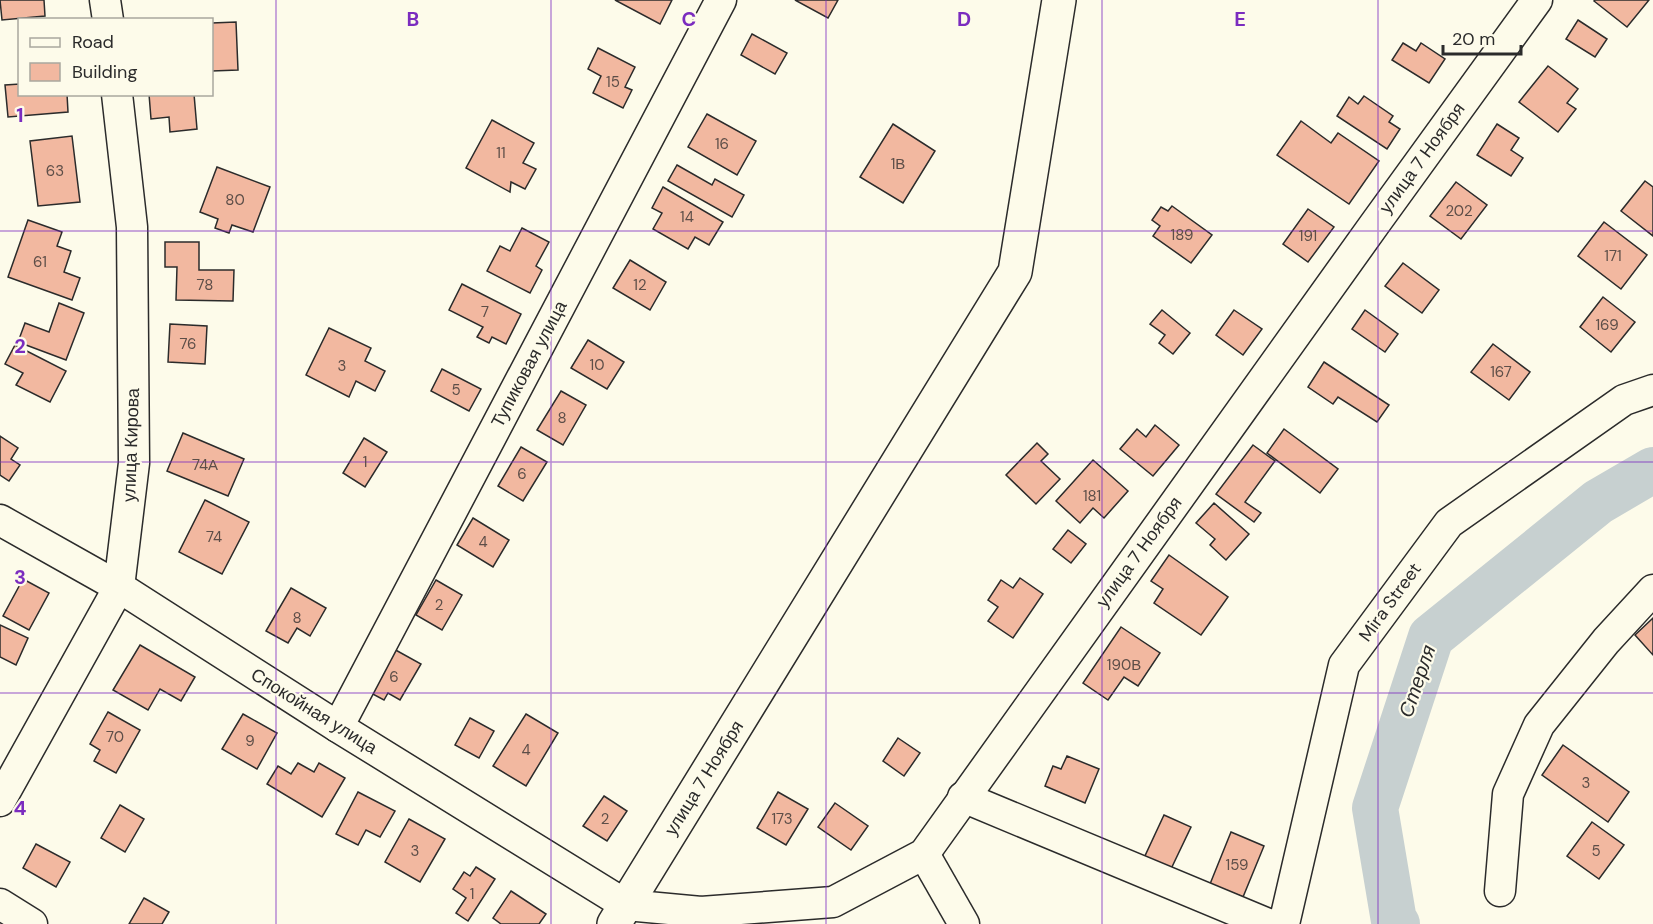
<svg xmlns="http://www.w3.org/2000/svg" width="1653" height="924" viewBox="0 0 1653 924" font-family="'DM Sans',sans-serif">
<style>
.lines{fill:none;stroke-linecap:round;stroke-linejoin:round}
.river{stroke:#c7d0d0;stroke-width:46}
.building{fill:#f2b8a0;stroke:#2b2b2b;stroke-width:1.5}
.minor-casing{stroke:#2b2b2b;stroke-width:33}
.major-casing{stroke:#2b2b2b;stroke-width:36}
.minor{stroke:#fdfbea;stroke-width:30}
.major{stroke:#fdfbea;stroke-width:33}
.grid{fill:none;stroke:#7b2cbf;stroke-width:1.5;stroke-opacity:0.55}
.labels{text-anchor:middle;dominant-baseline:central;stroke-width:4.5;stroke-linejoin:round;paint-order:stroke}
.number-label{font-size:15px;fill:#5d4e48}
.street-label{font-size:18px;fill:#2b2b2b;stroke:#fdfbea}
.water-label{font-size:20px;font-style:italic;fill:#2b2b2b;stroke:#fdfbea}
.grid-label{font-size:20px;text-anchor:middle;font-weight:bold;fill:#7b2cbf;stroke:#fdfbea;stroke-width:4.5;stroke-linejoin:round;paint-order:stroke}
</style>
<rect width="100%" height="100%" fill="#fdfbea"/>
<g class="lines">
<polyline class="river" points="1397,924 1394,921 1375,808 1431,637 1598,502 1653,470"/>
</g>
<g class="building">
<polygon points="0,0 44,0 45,16 2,20"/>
<polygon points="615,0 672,0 660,24"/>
<polygon points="795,0 838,0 828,18"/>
<polygon points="1595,0 1649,0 1627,27 1594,1"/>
<polygon points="1578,20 1607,39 1595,57 1566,39"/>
<polygon points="236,22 238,70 212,71 212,23"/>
<polygon points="752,34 787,53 775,74 741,55"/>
<polygon points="1403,43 1416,51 1421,43 1445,59 1429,83 1392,60"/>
<polygon points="598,48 635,67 625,87 632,90 623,108 593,93 601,76 588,69"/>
<polygon points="1548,66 1578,89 1567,103 1576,109 1558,132 1519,102"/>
<polygon points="20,84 20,94 67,94 68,112 8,117 5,85"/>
<polygon points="149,94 194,94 197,129 170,132 169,117 151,119"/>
<polygon points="1364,96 1393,116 1389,122 1400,129 1387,149 1337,116 1349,97 1358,104"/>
<polygon points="707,114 756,141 737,175 688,147"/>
<polygon points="492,120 534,143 523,163 536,169 525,189 511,182 510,192 466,168"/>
<polygon points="1301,121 1331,143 1338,133 1379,161 1349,204 1277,155"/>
<polygon points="893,124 935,151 903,203 860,177"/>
<polygon points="1497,124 1519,138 1511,150 1523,158 1511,176 1477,155"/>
<polygon points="72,136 80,202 38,206 30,141"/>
<polygon points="677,165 712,185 715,179 744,195 732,217 668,181"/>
<polygon points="217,167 270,187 253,232 232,225 229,233 215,228 218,219 200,212"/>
<polygon points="1645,181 1653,187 1653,236 1621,211"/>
<polygon points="1456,182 1487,205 1461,239 1430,216"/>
<polygon points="663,187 723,222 709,245 695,237 688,249 653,229 662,213 652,208"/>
<polygon points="1172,206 1212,235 1191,263 1153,236 1160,226 1152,220 1161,207 1168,211"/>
<polygon points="1308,209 1334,227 1308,262 1283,244"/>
<polygon points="28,220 62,232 57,246 71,251 64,272 80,278 72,300 8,277"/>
<polygon points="1604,222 1647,255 1621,289 1578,256"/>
<polygon points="522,228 549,242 536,266 542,270 530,293 487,271 500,246 510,251"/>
<polygon points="165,242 199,242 199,270 234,270 233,301 176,300 177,267 165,267"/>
<polygon points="630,260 666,282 650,310 613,288"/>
<polygon points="1403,263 1439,290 1422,313 1385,286"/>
<polygon points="462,284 521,314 506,344 492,337 489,343 477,337 483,327 449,310"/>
<polygon points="1603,297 1635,322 1611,352 1580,327"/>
<polygon points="59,303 84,313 66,360 18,342 25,323 49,332"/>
<polygon points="1162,310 1190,333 1173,354 1159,343 1165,335 1150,324"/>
<polygon points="1234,310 1262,329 1243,355 1216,335"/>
<polygon points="1365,310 1398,334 1385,352 1352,329"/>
<polygon points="170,324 207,326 205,364 168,362"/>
<polygon points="329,328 371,348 365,361 385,371 375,391 356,381 349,397 306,375"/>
<polygon points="588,340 624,362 607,389 571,368"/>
<polygon points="1493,344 1530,372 1509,400 1471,372"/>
<polygon points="15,345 66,371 50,402 16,385 23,373 5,364"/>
<polygon points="1324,362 1389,405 1377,422 1338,397 1333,404 1308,387"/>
<polygon points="442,369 481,389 469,411 431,391"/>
<polygon points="561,391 586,405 563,445 537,430"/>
<polygon points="1155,425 1179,445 1153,476 1120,449 1137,429 1146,437"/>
<polygon points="1284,429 1338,469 1320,493 1267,453"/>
<polygon points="183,433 244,459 228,496 167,471"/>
<polygon points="0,436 18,448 11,459 20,465 9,481 0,475"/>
<polygon points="364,438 387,452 365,487 343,473"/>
<polygon points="1037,443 1048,454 1041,461 1060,479 1036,504 1006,475"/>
<polygon points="1253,445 1275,461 1245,502 1261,513 1254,522 1216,494"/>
<polygon points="521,447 547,462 523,501 498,486"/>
<polygon points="1093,460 1128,491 1104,518 1093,508 1080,523 1056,501"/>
<polygon points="205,500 249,522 222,574 179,552"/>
<polygon points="1214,503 1249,534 1226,560 1210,545 1215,539 1196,523"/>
<polygon points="473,518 509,540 493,567 457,545"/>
<polygon points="1068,530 1086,544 1071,563 1053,549"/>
<polygon points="1169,555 1228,597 1201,635 1154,603 1163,589 1151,581"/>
<polygon points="1020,578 1043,594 1013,638 988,621 998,607 988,600 1001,580 1013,588"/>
<polygon points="23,579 49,593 29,630 3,616"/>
<polygon points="436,580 462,595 442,630 416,615"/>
<polygon points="291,588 326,608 310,636 297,628 288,643 266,631"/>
<polygon points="1653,618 1653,655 1635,635"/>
<polygon points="0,625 28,638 16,665 0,657"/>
<polygon points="1121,627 1160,653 1138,686 1124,677 1108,700 1083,683"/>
<polygon points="140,645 195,677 181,701 160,689 148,710 113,690"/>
<polygon points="392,648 421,664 400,700 388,693 384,700 367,691"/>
<polygon points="108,712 140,730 116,773 94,761 100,750 90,744"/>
<polygon points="243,714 277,733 257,769 222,749"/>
<polygon points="526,714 558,733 526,786 493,766"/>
<polygon points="470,718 494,731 479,758 455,745"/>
<polygon points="898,738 920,753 904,776 883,761"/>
<polygon points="1563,745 1629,792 1608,822 1542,775"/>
<polygon points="1067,756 1099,769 1085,803 1045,786 1053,766 1061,769"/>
<polygon points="298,763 314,772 319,763 345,778 322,817 267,784 278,766 291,774"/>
<polygon points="358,792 395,811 380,837 366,830 358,845 336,834"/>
<polygon points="778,792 808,809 786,845 757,828"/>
<polygon points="604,796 627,811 607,841 583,826"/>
<polygon points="835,803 868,826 851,850 818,827"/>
<polygon points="120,805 144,819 125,852 101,838"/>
<polygon points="1164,815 1191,827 1170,871 1144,858"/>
<polygon points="409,819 445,839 420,882 385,862"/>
<polygon points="1592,822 1624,845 1599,879 1567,856"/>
<polygon points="1231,832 1264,846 1243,897 1210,884"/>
<polygon points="36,844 70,862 56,887 23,868"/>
<polygon points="476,867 495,879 468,921 456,913 466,898 453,889 464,872 470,876"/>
<polygon points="511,891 546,914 539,924 501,924 493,918"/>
<polygon points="144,898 169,912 162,924 129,924"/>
</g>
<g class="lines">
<defs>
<g id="minor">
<polyline points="105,0 108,20"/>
<polyline points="0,520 119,587 338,727 626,905 701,912 833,902 924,854 1374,225 1537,0"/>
<polyline points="338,727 721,0"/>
<polyline points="963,797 1268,924"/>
<polyline points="0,801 119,587 134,463 132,227 117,94"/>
<polyline points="924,854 964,924"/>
<polyline points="1500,891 1508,794 1539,725 1606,641 1653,590"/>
<polyline points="0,904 32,924"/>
<polyline points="1284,924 1344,665 1449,523 1624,400 1653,390"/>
</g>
<polyline id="major" points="614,924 1015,272 1059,0"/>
</defs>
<use href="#minor" class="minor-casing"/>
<use href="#major" class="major-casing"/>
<use href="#minor" class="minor"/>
<use href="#major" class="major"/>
</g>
<path class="grid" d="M 276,0 L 276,924M 551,0 L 551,924M 826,0 L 826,924M 1102,0 L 1102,924M 1378,0 L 1378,924M 0,231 L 1653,231M 0,462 L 1653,462M 0,693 L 1653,693"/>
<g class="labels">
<g class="number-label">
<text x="613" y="82">15</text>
<text x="722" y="144">16</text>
<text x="501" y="153">11</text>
<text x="898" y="164">1В</text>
<text x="55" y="171">63</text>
<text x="235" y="200">80</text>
<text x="1459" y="211">202</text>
<text x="687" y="217">14</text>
<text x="1182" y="235">189</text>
<text x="1308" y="236">191</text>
<text x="1613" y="256">171</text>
<text x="40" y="262">61</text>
<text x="205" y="285">78</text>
<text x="640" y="285">12</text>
<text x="485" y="312">7</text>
<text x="1607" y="325">169</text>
<text x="188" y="344">76</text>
<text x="597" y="365">10</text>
<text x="342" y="366">3</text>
<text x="1501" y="372">167</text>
<text x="456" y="390">5</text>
<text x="562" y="418">8</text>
<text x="365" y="462">1</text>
<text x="205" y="465">74А</text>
<text x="522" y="474">6</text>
<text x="1092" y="496">181</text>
<text x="214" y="537">74</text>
<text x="483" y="542">4</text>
<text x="439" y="605">2</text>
<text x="297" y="618">8</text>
<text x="1124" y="665">190В</text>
<text x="394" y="677">6</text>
<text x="115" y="737">70</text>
<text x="250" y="741">9</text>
<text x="526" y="750">4</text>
<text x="1586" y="783">3</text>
<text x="605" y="819">2</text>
<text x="782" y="819">173</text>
<text x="415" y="851">3</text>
<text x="1596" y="851">5</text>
<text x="1237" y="865">159</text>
<text x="472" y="894">1</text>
</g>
<g class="street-label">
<text transform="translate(1422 158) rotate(-54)">улица 7 Ноября</text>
<text transform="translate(529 364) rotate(-62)">Тупиковая улица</text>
<text transform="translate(131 445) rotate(-88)">улица Кирова</text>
<text transform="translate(1139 552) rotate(-54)">улица 7 Ноября</text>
<text transform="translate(1390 602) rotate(-54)">Mira Street</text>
<text transform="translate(314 711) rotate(32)">Спокойная улица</text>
<text transform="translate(704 778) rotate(-58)">улица 7 Ноября</text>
</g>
<g class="water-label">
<text transform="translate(1417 681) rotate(-71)">Стерля</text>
</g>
</g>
<g class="grid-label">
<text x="413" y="26">B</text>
<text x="689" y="26">C</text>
<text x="964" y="26">D</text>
<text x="1240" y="26">E</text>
<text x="20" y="122">1</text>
<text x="20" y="353">2</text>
<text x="20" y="584">3</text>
<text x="20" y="815">4</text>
</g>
<rect x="18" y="18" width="195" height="78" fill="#fdfbea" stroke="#a9a89e" stroke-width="1.5"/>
<rect x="30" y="38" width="30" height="9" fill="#fdfbea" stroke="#a9a89e" stroke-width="1.5"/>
<text x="72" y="48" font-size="18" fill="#2b2b2b">Road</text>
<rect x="30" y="63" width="30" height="18" fill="#f2b8a0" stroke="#a9a89e" stroke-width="1.5"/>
<text x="72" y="78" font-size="18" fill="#2b2b2b">Building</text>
<path d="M1443 45v9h78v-9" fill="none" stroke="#2b2b2b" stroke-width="3"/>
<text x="1452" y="45" font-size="18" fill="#2b2b2b" stroke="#fdfbea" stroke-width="4.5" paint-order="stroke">20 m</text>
</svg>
